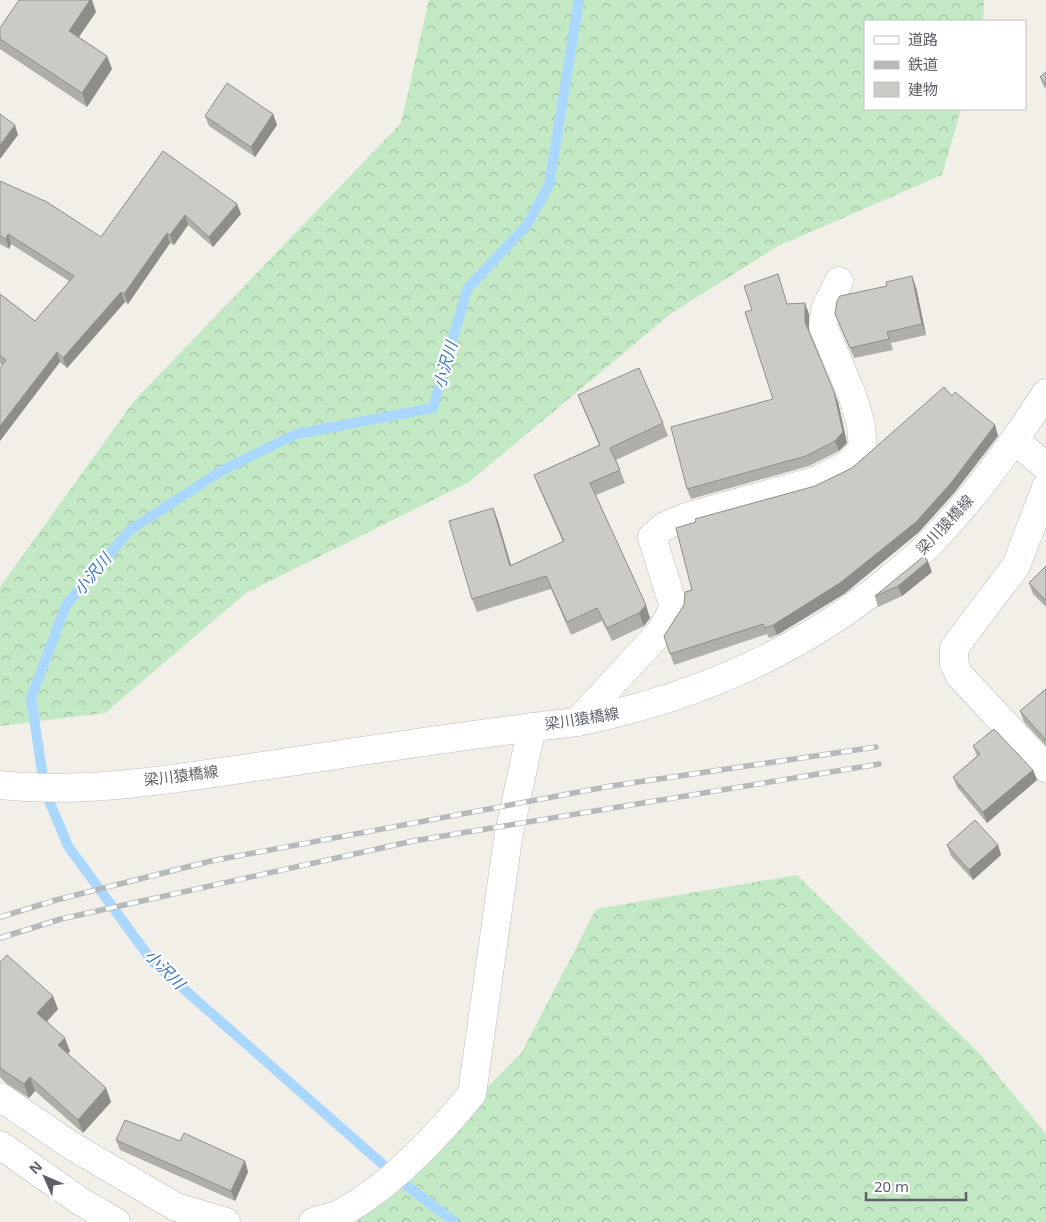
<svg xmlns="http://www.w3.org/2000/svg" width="1046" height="1222" font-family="'Noto Sans','Noto Sans JP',sans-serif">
<defs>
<pattern id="forest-crowns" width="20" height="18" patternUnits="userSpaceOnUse" patternTransform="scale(1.25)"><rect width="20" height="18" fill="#c3e9c4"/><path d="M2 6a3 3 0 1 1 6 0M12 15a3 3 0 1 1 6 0" fill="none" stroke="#a2c0a3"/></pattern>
</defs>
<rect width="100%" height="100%" fill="#f1efe7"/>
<!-- forest -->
<g fill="url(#forest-crowns)">
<polygon points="429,0 984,0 983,21 865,21 865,109 961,109 942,175 778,246 669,315 469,482 246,593 105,713 0,726 0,587 134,401 401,123"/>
<polygon points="797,875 979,1053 1046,1134 1046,1222 356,1222 522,1052 596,909"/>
</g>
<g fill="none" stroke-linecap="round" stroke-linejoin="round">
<!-- stream -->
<polyline stroke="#a9d7ff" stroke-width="10" points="454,1222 405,1184 152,961 68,846 45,791 31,698 66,605 130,530 223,470 296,434 433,408 467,289 527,225 549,185 579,0"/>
<!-- street casing -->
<g stroke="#b9bcc1" stroke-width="29">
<g id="street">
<polyline points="1016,441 1046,467"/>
<polyline points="1046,487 1016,566 954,648 954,664 960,676 1046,768"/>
<polyline points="577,722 661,631 674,608 652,537 663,527 686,517 815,481 849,464 863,448 861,426 853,397 823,326 826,307 839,281"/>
<polyline points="0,1097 72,1146 176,1207 226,1222"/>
<path d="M313 1222C322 1219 331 1217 339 1214 388 1189 438 1135 472 1094L508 838 532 727"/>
</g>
</g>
<!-- secondary casing -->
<g stroke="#babdc3" stroke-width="29">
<g id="secondary">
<path d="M0 785C82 794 167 780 248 768 358 752 467 734 577 722 691 699 797 654 888 580 904 567 922 553 936 537 978 493 1013 444 1046 393"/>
<polyline points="0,1145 80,1201 116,1222"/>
</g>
</g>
<!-- street -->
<use href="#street" stroke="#fff" stroke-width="28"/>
<!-- secondary -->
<use href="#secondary" stroke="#fff" stroke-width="28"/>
<!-- rail casing -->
<g stroke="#b7b8b9" stroke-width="5.5">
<g id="rail">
<polyline points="0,917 56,900 211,861 611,786 876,747"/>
<polyline points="0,938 61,919 413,841 879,764"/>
</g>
</g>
<!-- rail -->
<use href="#rail" stroke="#fff" stroke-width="4" stroke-dasharray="11" stroke-linecap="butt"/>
</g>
<!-- wall -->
<g fill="#afaea9">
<polygon points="96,12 79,37 107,56 112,69 87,107 0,49 0,28"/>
<polygon points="1046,72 1046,89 1044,87 1040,77"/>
<polygon points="273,114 277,125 255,157 209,126 205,116"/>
<polygon points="163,151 237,204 241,214 213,247 188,225 174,245 170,243 128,304 125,302 67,368 60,362 2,365 0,363 0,294 35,321 69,281 11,244 9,249 0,244 0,181 101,237"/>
<polygon points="916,287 926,335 891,343 893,350 854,358 835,314"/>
<polygon points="788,304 809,314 809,331 838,402 847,443 839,451 809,466 691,499 687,489 773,399"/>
<polygon points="578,395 663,423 668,436 616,460 625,483 596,495 650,618 644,626 612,641 602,621 571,635 551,589 477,612 472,599 493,508 498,521 511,565 563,542 539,488 534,475 599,445 583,408"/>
<polygon points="952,396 995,425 998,436 954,493 919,532 844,594 777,635 769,638 767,634 674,665 664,636 684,605 692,590 696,522 815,486 852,468"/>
<polygon points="1046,566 1046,607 1033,594 1029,583"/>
<polygon points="932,572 902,596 878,607 875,596"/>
<polygon points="1046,689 1046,746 1024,722 1020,711"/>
<polygon points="973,746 1033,770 1037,780 987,823 957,787 953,777 977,756"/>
<polygon points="947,845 998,845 1001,855 973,880 951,856"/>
<polygon points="0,962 58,1009 47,1021 70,1051 68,1054 106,1088 111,1102 83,1133 35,1091 29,1098 7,1084 0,1077"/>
<polygon points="116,1140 180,1141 245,1161 248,1172 235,1201 120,1150"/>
</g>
<!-- shaded-wall -->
<g fill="#8f8d89">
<polygon points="90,0 92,0 96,12 74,44 69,31"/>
<polygon points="107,56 112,69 87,107 82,93"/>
<polygon points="273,114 277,125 255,157 251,147"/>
<polygon points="15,125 18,135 0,159 0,145"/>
<polygon points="237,204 241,214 213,247 209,237"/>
<polygon points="185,215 188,225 174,245 170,235"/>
<polygon points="167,233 170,243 128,304 124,294"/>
<polygon points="8,234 11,244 9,249 6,239"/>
<polygon points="912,276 916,287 926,335 922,324"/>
<polygon points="121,292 125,302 67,368 63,358"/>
<polygon points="805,303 809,314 809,332 805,322"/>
<polygon points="57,352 60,362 0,441 0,426"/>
<polygon points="834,392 838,402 847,443 839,451 835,441"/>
<polygon points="995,425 998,436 954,493 919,532 844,594 777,635 773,625"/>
<polygon points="493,508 498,521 515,579 510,566"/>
<polygon points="928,561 932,572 902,596 898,586"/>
<polygon points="646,605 650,618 644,626 639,613"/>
<polygon points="1033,770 1037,780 987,823 983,812"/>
<polygon points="998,845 1001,855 973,880 969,870"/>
<polygon points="53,996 58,1009 42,1027 37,1013"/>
<polygon points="65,1038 70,1051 63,1059 58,1045"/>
<polygon points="30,1077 35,1091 29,1098 24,1084"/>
<polygon points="106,1088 111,1102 83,1133 78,1120"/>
<polygon points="245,1161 248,1172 235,1201 231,1191"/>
</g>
<!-- building -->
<g fill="#cccac4" stroke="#8f8d89">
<polygon points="19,0 90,0 69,31 107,56 82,93 0,39 0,28"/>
<polygon points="1046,72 1046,84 1040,77"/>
<polygon points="227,83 273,114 251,147 205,116"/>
<polygon points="0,114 15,125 0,145"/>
<polygon points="163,151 237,204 209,237 185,215 170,235 167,233 124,294 121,292 63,358 57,352 0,426 0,368 6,360 0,356 0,294 35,321 74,276 8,234 6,239 0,236 0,181 47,202 101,237"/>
<polygon points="778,274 787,304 805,303 805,322 834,392 843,432 835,441 806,456 687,489 671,427 773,399 745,312 752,310 744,286"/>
<polygon points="912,276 922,324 887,332 889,339 850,348 835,314 837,301 840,296 887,286 886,282"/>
<polygon points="639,368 663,423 610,448 620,470 590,483 646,605 639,613 607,628 597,608 567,622 546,576 472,599 449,521 493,508 510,566 564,541 534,475 600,445 578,395"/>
<polygon points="944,387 952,396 955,392 995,425 951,483 916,522 840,583 773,625 765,628 763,624 670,654 664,636 684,605 685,592 692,590 676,528 696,522 695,519 815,486 852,468"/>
<polygon points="924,556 928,561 898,586 875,596"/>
<polygon points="1046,566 1046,601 1029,583"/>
<polygon points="1046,689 1046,740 1020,711"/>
<polygon points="994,729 1033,770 983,812 953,777 980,754 973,746"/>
<polygon points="975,820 998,845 969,870 947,845"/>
<polygon points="7,955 53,996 37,1013 65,1038 58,1045 106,1088 78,1120 30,1077 24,1084 0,1068 0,962"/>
<polygon points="125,1120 180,1141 184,1133 245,1161 231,1191 116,1140"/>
</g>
<g text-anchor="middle" stroke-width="4.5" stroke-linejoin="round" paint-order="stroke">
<!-- street labels -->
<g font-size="15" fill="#5e6268" stroke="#fff">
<text transform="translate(945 525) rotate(-47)" y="5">梁川猿橋線</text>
<text transform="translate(582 719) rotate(-9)" y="5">梁川猿橋線</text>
<text transform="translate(181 776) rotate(-7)" y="5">梁川猿橋線</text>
</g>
<!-- water labels -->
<g font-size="16" font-style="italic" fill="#3f76b8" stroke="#fff">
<text transform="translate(445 365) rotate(-74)" y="6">小沢川</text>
<text transform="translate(92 574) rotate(-50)" y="6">小沢川</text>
<text transform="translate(165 969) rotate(45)" y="6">小沢川</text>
</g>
</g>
<!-- legend -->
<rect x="864" y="20" width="162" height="90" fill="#ffffff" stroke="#bfc0c3"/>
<rect x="874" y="36" width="25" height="8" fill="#ffffff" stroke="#bfc0c3"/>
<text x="908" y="45" font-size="15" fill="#5e6268">道路</text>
<rect x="874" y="61" width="25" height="8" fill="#b7b8b9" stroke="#bfc0c3"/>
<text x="908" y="70" font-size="15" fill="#5e6268">鉄道</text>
<rect x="874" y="82" width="25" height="15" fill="#cccac4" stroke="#bfc0c3"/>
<text x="908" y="95" font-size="15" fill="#5e6268">建物</text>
<!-- north arrow -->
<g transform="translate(45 1177) rotate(315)" stroke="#ffffff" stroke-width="4" paint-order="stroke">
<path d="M0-4L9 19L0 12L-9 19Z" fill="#5e6268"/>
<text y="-8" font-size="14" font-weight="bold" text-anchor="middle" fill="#5e6268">N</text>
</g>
<!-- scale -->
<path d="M866 1192v8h100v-8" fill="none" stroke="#5e6268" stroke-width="2.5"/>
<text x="874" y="1192" font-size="15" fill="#5e6268" stroke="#ffffff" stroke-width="4" paint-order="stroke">20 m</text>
</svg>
